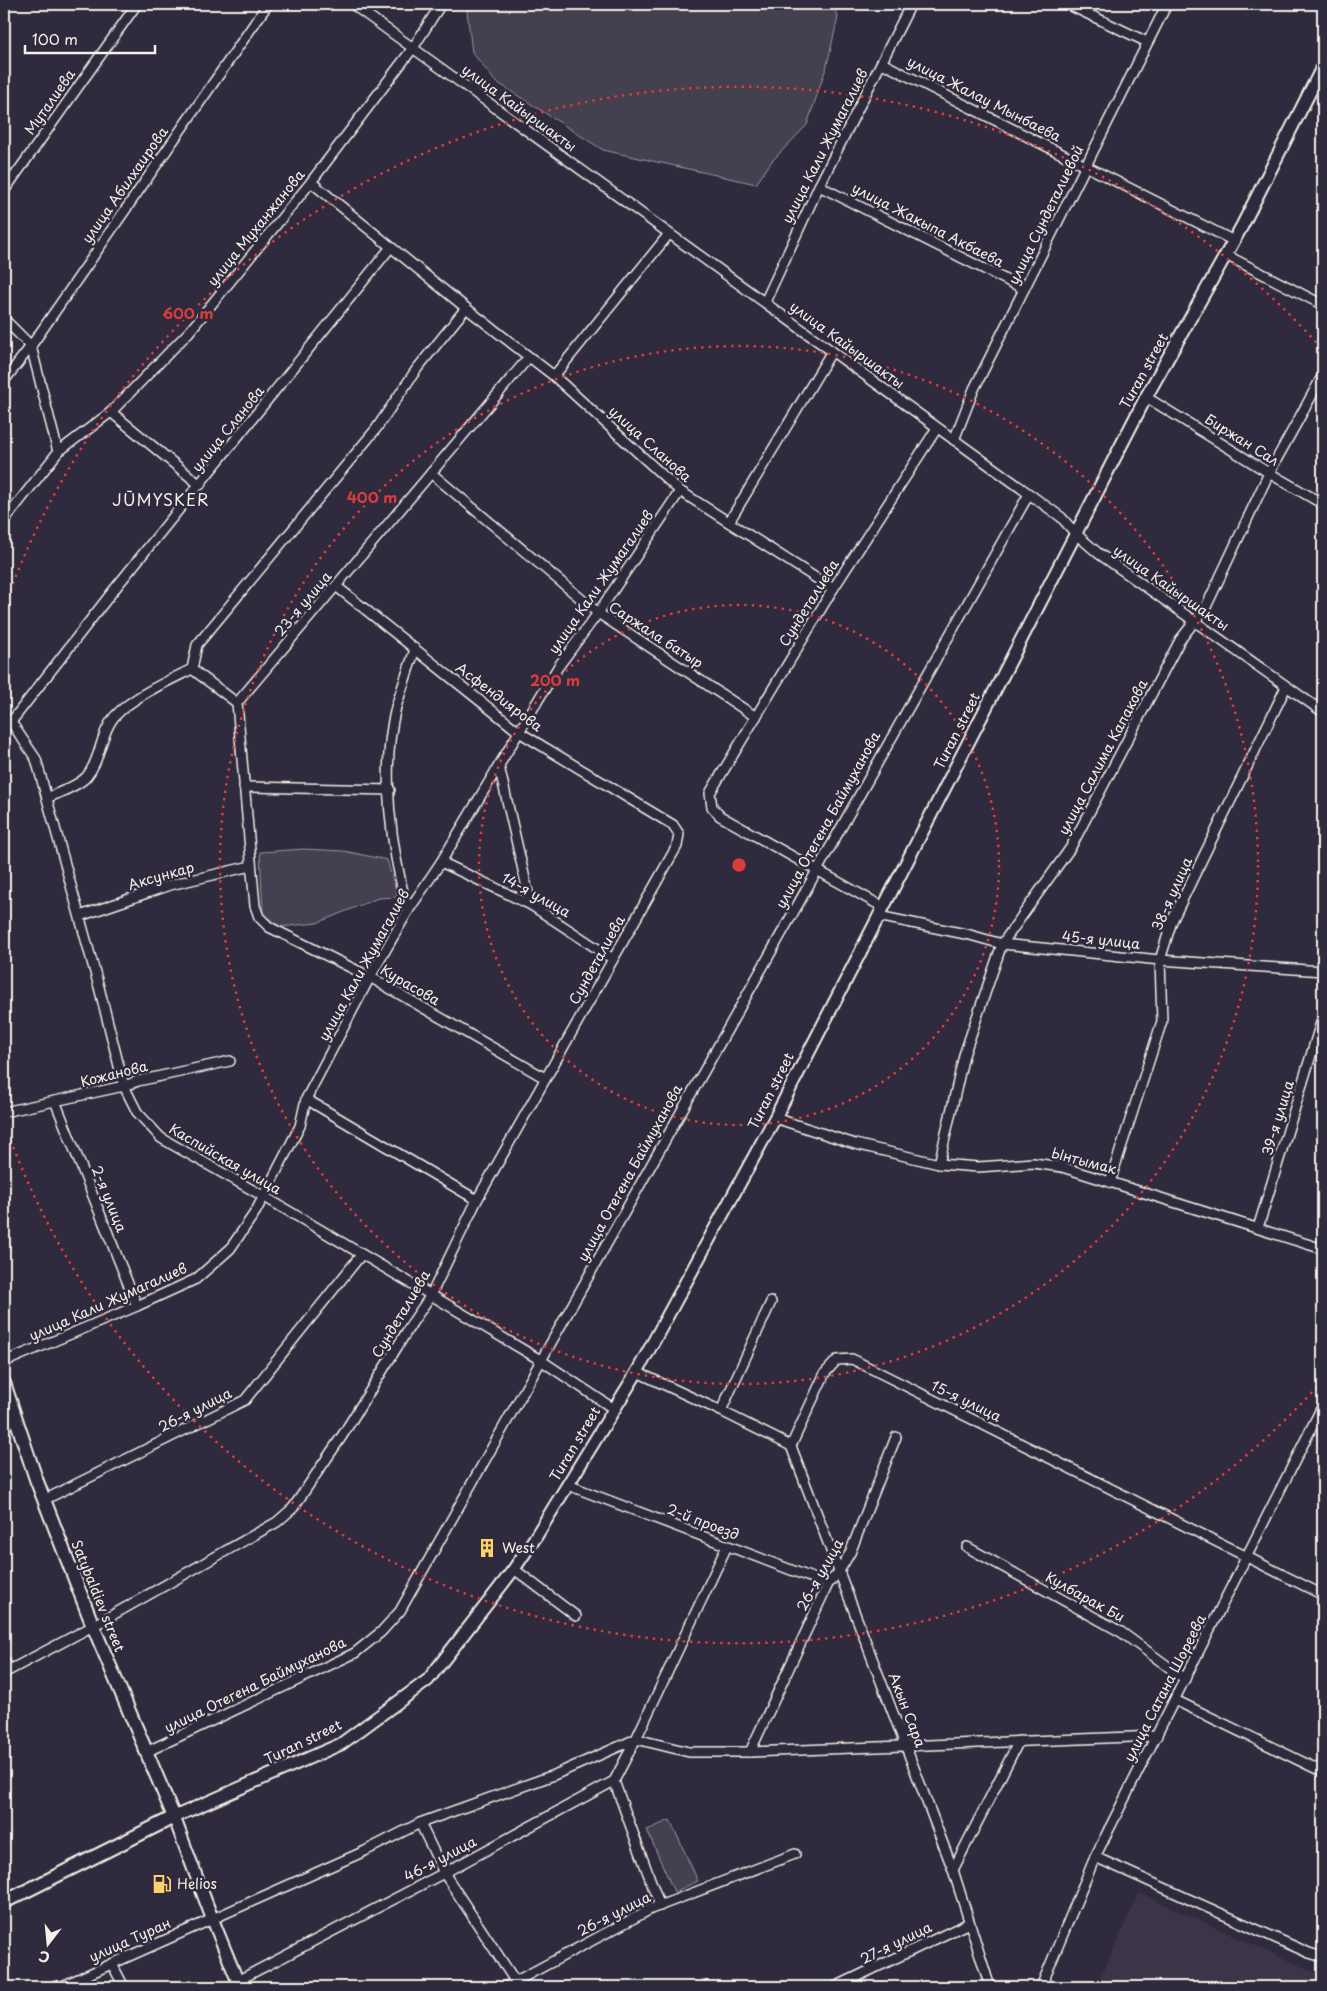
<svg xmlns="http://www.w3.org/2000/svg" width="1327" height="1991" font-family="'Playpen Sans',sans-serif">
<rect width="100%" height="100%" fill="#2f2a3d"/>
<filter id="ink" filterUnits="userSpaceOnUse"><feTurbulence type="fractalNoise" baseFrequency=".02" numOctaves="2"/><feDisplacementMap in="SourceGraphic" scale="10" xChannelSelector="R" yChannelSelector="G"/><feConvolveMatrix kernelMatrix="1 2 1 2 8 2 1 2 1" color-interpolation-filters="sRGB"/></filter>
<g filter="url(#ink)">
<!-- built -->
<polygon fill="#3b3647" points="1139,1893 1323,1976 1323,1987 1096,1987"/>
<!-- green -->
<g fill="#454050" stroke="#9c989c">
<polygon points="469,4 832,4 838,17 827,65 807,125 772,161 756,184 603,150 495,81 472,52 467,11"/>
<polygon points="304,849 344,851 387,860 398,897 378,898 317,923 280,927 263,914 260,852"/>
<polygon points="670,1820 698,1881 674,1892 647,1830"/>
</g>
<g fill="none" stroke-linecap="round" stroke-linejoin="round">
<!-- street casing -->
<g stroke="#f4f1e8" stroke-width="12">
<g id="street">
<polyline points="352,4 1061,517 1076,534 1098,553 1323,712"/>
<polyline points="1067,4 1147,42"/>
<polyline points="882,63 1234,241"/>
<polyline points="311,182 466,308 554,376 680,491 833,589"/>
<polyline points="819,186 1024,289"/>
<polyline points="4,191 137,4"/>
<polyline points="1226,255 1323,305"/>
<polyline points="765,302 819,186 911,4"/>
<polyline points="4,319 31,346 58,452"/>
<polyline points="529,357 237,703 255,906 259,917 269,927 370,977 545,1078"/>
<polyline points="554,376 669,234"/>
<polyline points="4,381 31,346 268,4"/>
<polyline points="1146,397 1269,473 1323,504"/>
<polyline points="111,412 200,485"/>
<polyline points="954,440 974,389 1167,4"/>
<polyline points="431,473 598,613 756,717"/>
<polyline points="4,521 58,452 111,412 189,332 311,182 413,48 441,4"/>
<polyline points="729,522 832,351"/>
<polyline points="192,669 197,645 376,429 416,370 466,308"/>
<polyline points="4,718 11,722 36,759 99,987 124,1086 137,1112 161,1138 263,1196 431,1295 542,1361 614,1409"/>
<polyline points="11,722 113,591 391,247"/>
<polyline points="499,766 531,905"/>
<polyline points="244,787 390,790"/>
<path d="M47 798C58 793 80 785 87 776 101 759 100 734 114 717 132 697 168 681 192 669L237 703"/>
<polyline points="441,862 531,905 613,959"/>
<polyline points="883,907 720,816 712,807 710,793 833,589 937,428"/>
<path d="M408 911C391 849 380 771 396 707 402 688 409 668 415 649"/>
<polyline points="80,916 170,885 251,866"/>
<polyline points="878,916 970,935 1002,944 1160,960 1323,971"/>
<polyline points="306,1099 477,1200"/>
<polyline points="55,1101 137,1306"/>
<polyline points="4,1112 124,1086 138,1081 230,1061"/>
<polyline points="775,1118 855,1144 939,1164 978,1167 1033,1163 1062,1167 1323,1249"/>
<polyline points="939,1164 964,1055 1002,944 1071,847 1180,640 1206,607 1269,473 1323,375"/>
<polyline points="1110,1182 1162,1021 1160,960 1172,921 1286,687"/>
<polyline points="1258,1228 1323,1016"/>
<polyline points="4,1362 137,1306 196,1279 230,1249 256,1211 300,1126 306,1099 370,977 408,911 441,862 558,667 598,613 680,491"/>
<polyline points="637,1372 721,1411 791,1446 825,1373 837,1360 852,1359 1323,1595"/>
<polyline points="721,1411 771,1302"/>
<polyline points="791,1446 953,1870 990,1987"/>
<polyline points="568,1485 828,1584"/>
<polyline points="44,1500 245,1400 361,1255"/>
<polyline points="967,1547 1121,1632 1185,1679"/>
<polyline points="514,1569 576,1616"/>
<polyline points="4,1659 9,1670"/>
<polyline points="4,1673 93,1626 277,1522 293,1508 342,1436 412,1323 431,1295 477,1200 677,846 679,834 673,825 519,732 336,586"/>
<polyline points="1175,1700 1323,1772"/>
<polyline points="636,1739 689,1752 750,1752 1157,1736"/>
<path d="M146 1752 355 1653 381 1632 400 1611C611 1239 818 866 1029 494"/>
<polyline points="750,1752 828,1584 838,1573 850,1553 896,1437"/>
<polyline points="614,1781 660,1906"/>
<polyline points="420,1823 444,1873 519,1987"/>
<polyline points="1095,1857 1309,1953 1323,1957"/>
<polyline points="953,1870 1019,1741"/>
<polyline points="112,1964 124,1987"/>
<polyline points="237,1981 444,1873 614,1781 636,1739 727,1546"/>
<polyline points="60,1987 365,1851 420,1823 554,1775 636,1739"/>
<polyline points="505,1987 651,1909 795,1854"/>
<polyline points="835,1987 969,1923"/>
<polyline points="1041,1987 1095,1857 1323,1405"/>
</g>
</g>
<!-- secondary casing -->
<g stroke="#f4f1e8" stroke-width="15">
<polyline id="secondary" points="240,1987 212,1918 174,1817 341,1744 428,1680 514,1569 535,1538 637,1372 775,1118 1146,397 1242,226 1323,66"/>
</g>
<!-- primary casing -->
<g stroke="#f4f1e8" stroke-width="16">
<polyline id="primary" points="4,1383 36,1479 93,1626 174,1817 4,1902"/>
</g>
<!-- street -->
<use href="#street" stroke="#2f2a3d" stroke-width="9"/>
<!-- secondary -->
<use href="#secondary" stroke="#2f2a3d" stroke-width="11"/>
<!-- primary -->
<use href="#primary" stroke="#2f2a3d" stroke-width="12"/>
</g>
</g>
<!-- distance rings -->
<g fill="none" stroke="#d93c3b" stroke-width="2.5" stroke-dasharray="2.5 5">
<circle cx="739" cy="865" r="260"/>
<circle cx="739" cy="865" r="519"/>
<path d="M1322 1381A779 779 0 0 1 5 1125M5 605A779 779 0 0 1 1322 349"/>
</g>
<!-- icons -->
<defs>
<g id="building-bare" transform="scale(1.5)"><path d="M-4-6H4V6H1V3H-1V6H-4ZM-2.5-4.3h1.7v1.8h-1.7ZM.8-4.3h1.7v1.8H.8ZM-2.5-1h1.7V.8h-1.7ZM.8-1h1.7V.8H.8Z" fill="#ffd166" stroke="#2f2a3d" stroke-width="2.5" paint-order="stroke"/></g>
<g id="fuel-bare" transform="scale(1.5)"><path d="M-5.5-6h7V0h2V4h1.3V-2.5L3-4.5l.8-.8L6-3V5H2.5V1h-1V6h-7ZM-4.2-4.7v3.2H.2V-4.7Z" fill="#ffd166" stroke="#2f2a3d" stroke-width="2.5" paint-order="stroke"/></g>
</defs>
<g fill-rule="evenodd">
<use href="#building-bare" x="487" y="1548"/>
<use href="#fuel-bare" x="162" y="1884"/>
</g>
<g text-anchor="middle" stroke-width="5" stroke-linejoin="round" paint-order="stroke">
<!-- street labels -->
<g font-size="14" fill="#f4f1e8" stroke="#2f2a3d">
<text transform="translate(984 99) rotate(27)" y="5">улица Жалау Мынбаева</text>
<text transform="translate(50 102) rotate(-55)" y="5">Муталиева</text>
<text transform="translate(519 108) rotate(36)" y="5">улица Кайыршакты</text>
<text transform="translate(825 146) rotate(-63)" y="5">улица Кали Жумагалиев</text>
<text transform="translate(125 185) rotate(-55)" y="5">улица Абилхаирова</text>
<text transform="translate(1046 215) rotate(-64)" y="5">улица Сундеталиевой</text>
<text transform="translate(928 225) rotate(27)" y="5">улица Жакыпа Акбаева</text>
<text transform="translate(256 228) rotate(-51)" y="5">улица Муханжанова</text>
<text transform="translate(847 345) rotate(36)" y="5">улица Кайыршакты</text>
<text transform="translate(1144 371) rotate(-61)" y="5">Turan street</text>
<text transform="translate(228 429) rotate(-51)" y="5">улица Сланова</text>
<text transform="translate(1242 440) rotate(32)" y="5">Биржан Сал</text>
<text transform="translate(650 444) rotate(42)" y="5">улица Сланова</text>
<text transform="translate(601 582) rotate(-55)" y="5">улица Кали Жумагалиев</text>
<text transform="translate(1171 588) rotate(35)" y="5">улица Кайыршакты</text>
<text transform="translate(809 603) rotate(-58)" y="5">Сундеталиева</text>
<text transform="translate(303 604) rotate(-50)" y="5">23-я улица</text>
<text transform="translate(656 635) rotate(33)" y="5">Саржала батыр</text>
<text transform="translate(499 697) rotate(37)" y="5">Асфендиярова</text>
<text transform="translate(957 731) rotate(-63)" y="5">Turan street</text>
<text transform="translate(1103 757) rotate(-62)" y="5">улица Салима Капакова</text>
<text transform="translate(828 820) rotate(-61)" y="5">улица Отегена Баймуханова</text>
<text transform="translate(161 876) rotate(-16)" y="5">Аксункар</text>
<text transform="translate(1172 894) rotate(-66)" y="5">38-я улица</text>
<text transform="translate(536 895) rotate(29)" y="5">14-я улица</text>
<text transform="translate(1101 940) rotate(6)" y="5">45-я улица</text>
<text transform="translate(597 960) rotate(-61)" y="5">Сундеталиева</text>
<text transform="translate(364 965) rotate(-61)" y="5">улица Кали Жумагалиев</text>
<text transform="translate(410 985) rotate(30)" y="5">Курасова</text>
<text transform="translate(114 1074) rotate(-14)" y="5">Кожанова</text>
<text transform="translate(771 1091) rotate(-63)" y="5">Turan street</text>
<text transform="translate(1278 1118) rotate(-73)" y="5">39-я улица</text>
<text transform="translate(225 1159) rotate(30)" y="5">Каспийская улица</text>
<text transform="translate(1084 1161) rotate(15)" y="5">Ынтымак</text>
<text transform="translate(630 1173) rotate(-61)" y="5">улица Отегена Баймуханова</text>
<text transform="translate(109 1199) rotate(68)" y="5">2-я улица</text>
<text transform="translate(108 1302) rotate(-24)" y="5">улица Кали Жумагалиев</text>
<text transform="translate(401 1314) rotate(-59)" y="5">Сундеталиева</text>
<text transform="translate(966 1401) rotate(26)" y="5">15-я улица</text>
<text transform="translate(195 1410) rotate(-27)" y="5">26-я улица</text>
<text transform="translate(575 1444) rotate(-59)" y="5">Turan street</text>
<text transform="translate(703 1522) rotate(21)" y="5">2-й проезд</text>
<text transform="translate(820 1575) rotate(-61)" y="5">26-я улица</text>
<text transform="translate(98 1596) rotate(68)" y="5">Satybaldiev street</text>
<text transform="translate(1085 1597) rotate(29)" y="5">Кулбарак Би</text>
<text transform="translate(255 1685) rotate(-26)" y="5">улица Отегена Баймуханова</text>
<text transform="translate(1165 1688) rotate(-63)" y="5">улица Сатана Шореева</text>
<text transform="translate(907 1710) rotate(69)" y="5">Акын Сара</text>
<text transform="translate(303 1742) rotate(-26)" y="5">Turan street</text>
<text transform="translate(440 1859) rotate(-28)" y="5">46-я улица</text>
<text transform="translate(614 1914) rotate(-27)" y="5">26-я улица</text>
<text transform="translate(130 1940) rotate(-24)" y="5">улица Туран</text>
<text transform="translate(896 1943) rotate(-26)" y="5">27-я улица</text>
</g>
<!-- poi labels -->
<g font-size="14" fill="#f4f1e8" stroke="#2f2a3d" text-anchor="start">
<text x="502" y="1553">West</text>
<text x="177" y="1889">Helios</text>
</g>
<!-- quarter labels -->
<g font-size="16" letter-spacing="1" fill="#f4f1e8" stroke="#2f2a3d">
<text x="161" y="506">JŪMYSKER</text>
</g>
</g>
<circle cx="739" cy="865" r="8" fill="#d93c3b" stroke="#2f2a3d" stroke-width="2.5"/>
<g font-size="15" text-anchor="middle" font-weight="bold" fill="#d93c3b" stroke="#2f2a3d" stroke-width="5" stroke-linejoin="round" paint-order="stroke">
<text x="188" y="319">600 m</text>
<text x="372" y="503">400 m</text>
<text x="555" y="686">200 m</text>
</g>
<!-- margin -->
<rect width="1327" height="1991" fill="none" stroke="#2f2a3d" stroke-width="20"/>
<rect x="10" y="10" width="1307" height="1971" fill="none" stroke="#f4f1e8" stroke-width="2" filter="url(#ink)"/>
<!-- north arrow -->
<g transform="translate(48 1944) rotate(196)" stroke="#2f2a3d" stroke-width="4" paint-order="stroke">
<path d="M0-4L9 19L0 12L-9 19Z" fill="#f4f1e8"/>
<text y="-8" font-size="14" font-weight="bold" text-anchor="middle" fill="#f4f1e8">С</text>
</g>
<!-- scale -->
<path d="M25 45v8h130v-8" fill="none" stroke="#f4f1e8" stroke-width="2.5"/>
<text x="32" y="45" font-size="15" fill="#f4f1e8" stroke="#2f2a3d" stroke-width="4" paint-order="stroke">100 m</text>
</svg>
